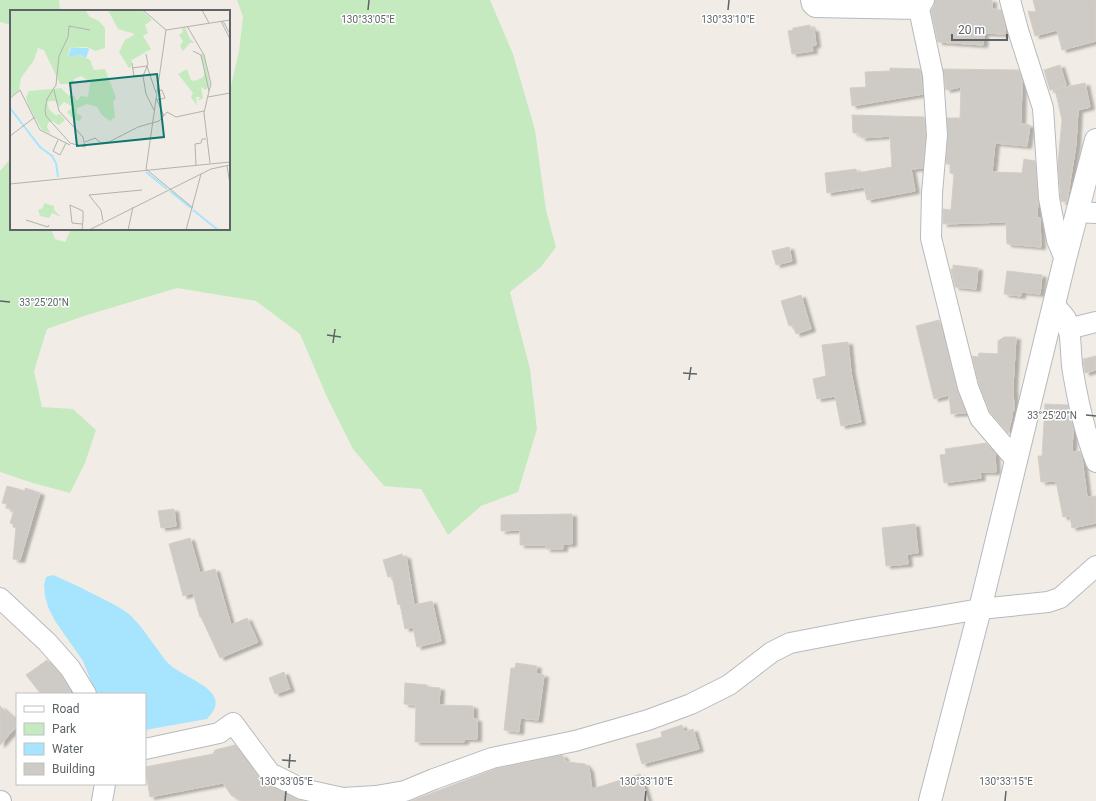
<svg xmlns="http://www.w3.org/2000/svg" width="1096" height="801" font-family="Roboto,sans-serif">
<defs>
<filter id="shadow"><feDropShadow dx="4.5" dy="2.5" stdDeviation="1" flood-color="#0004"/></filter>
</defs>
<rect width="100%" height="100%" fill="#f1ede6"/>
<!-- green -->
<g fill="#c6eac0">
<polygon points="0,0 59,0 60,8 57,11 11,11 11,25 0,22"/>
<polygon points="237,0 490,0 513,54 535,130 546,210 556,247 541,267 510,292 530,369 537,429 518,492 481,506 448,535 421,489 384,486 353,449 327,397 300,334 256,301 177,288 84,316 47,329 34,371 42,407 73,409 96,430 85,463 70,493 33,483 0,472 0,171 11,158 11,229 51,229 55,239 65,242 71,229 229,229 229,94 239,51 243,17"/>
</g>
<!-- water -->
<path fill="#a7e5ff" d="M53 575C70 582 86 590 103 599 112 603 121 608 129 614 140 624 149 638 158 650 161 654 164 659 167 662 182 679 237 690 207 719L145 730V694H96L83 661 55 621 48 607 45 596 44 585 46 577Z"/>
<!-- building -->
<g fill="#cecac5" stroke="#d6cec3" filter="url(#shadow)">
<polygon points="935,0 992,0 992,9 1001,10 1005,28 1005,34 984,33 983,45 938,42 931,11 934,6"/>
<polygon points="1033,0 1096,0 1096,41 1062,50 1057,30 1035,36 1028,11 1036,12"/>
<polygon points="810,25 810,29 814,29 816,45 812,46 813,51 792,54 788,31 793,30 793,28"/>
<polygon points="1060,65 1066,85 1056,89 1085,83 1090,107 1078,110 1076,144 1067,202 1061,201 1058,163 1062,120 1055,89 1050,90 1044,70"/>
<polygon points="890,68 920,69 923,94 852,106 850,88 866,87 865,72 890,71"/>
<polygon points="943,69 1019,70 1022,81 1021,124 1030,125 1027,146 995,143 992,172 1022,173 1024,159 1035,161 1038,199 1037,218 1040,218 1041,247 1007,244 1006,222 943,224 943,209 951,210 954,174 950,173 950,164 946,164 948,136 947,118 960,118 961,87 946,90"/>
<polygon points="852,115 924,117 925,135 923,168 911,169 915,191 867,200 864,187 827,193 825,173 856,169 857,173 892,167 890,136 861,138 861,135 858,135 858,133 853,133"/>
<polygon points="789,247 792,261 776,265 772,251"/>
<polygon points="953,265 978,268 976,289 955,287 951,269 953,269"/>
<polygon points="1007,271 1042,275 1040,294 1021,292 1021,296 1004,294"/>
<polygon points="801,295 811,329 796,334 793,325 789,326 781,301"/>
<polygon points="939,320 957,390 966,413 951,414 949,395 934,399 916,326"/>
<polygon points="1004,337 1016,337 1013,386 1014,411 1012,411 1012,417 1008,433 990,412 979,384 972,356 978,357 979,353 998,354 998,341"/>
<polygon points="848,342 851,372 861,422 841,426 835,396 817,399 813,379 826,376 822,345"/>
<polygon points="1096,356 1096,370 1085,373 1083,359"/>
<polygon points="1045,404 1068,405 1073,429 1072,452 1080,451 1082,458 1087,497 1096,496 1096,523 1072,528 1070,516 1063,517 1056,481 1041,482 1038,456 1042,456"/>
<polygon points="986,443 995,454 996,472 980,472 981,478 944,483 940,455 946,454 945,449"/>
<polygon points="7,486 25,491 25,488 40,493 20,560 13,559 16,528 13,527 13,524 10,523 14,510 6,508 7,504 2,503"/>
<polygon points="174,509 176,526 161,528 158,511"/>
<polygon points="572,514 572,544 563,544 563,549 546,549 546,545 520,545 520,530 501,531 501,515"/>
<polygon points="915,524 918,553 907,554 908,564 886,566 882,528"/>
<polygon points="190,538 200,573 215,569 231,625 247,618 258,642 220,658 201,617 200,617 193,593 183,596 169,544"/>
<polygon points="402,554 403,557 406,556 414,605 432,601 441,641 417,647 413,627 405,629 400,604 398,605 392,576 388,577 383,560"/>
<polygon points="47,660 61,675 69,689 71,694 41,694 26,675"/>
<polygon points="516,663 537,666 536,674 544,675 538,720 520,718 519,732 504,730 511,668 515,668"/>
<polygon points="284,672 290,689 275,694 269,678"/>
<polygon points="405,683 427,685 427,687 440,688 439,705 473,706 473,719 477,719 477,739 464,739 464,742 415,742 416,705 404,704"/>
<polygon points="0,706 17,722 17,726 0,745"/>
<polygon points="682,725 684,732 693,729 699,749 642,764 636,744 662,737 661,732"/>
<polygon points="235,745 261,780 265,783 297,799 303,801 241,801 231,795 223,783 150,797 145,767 213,754 215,750"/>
<polygon points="562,755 567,762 585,764 589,769 592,789 640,774 648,801 411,801 495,769"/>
</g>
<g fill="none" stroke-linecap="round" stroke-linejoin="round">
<!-- minor casing -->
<g stroke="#b6babd" stroke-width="22">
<g id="minor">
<polyline points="811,0 812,4 815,7 919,9"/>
<polyline points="924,0 919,9 933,75 937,135 932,193 931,238 968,387 980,418 1016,460"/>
<polyline points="1010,0 1018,30 1043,108 1049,198 1057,240 1065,259"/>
<polyline points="1077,212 1096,213"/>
<path d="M1054 305C1058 309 1063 314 1066 319 1072 331 1070 358 1073 372 1078 402 1085 433 1096 462"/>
<polyline points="1068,329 1096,322"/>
<polyline points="0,598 47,642 70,668 86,694"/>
<polyline points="145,749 219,733 233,723 270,773 302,789 343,798 376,796 405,791 434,779 492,758 575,741 648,720 691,704 729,685 772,652 790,643 858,630 980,609 1048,602 1060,598 1096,566"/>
<polyline points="0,801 1,801"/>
<polyline points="102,801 105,784"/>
</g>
</g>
<!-- tertiary casing -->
<g stroke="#b6babd" stroke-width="24">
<polyline id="tertiary" points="930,801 980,609 1065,259 1096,140"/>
</g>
<!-- minor -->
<use href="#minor" stroke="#fff" stroke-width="20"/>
<!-- tertiary -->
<use href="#tertiary" stroke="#fff" stroke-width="22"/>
</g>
<!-- ticks -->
<path fill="none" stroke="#5d6367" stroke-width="1.5" d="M368 10 369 0M728 10 729 0M0 301 10 302M327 335 341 337M333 343 335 329M683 373 697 374M689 380 691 367M1086 415 1096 416M282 760 296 761M289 768 290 754M285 801 286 791M645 801 646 791M1005 801 1006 791"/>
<!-- overview -->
<g transform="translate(10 10)">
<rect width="220" height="220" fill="#f1ede6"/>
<path d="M0 0H75L80 7 89 11 95 18V38L85 41 77 37 60 38 58 46 69 45 80 50 84 60 95 59 106 88 103 92 105 107 100 111 92 105 87 97 77 94 67 98V104L72 106 70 111 64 110 57 102 63 97 54 92 49 97 45 91H40L37 92 39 99 45 105 50 104 55 110 49 115 42 111 38 113 37 117 41 124 32 120 18 95 16 87 19 81 51 78 58 85 64 86 67 91 71 86 78 87 80 72 71 66 64 69V74H50L34 40 28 38 24 50 11 68 9 80 0 87ZM132 0 142 10 135 15 138 23 133 26 141 39 122 50 121 57 119 58 109 42 115 30 125 24 108 19 98 0ZM175 17 180 29 185 33H180L173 41 170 36 173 31 169 25 173 22 172 18ZM190 44H194L200 75 196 80 191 77 193 88 188 91 190 87H186L187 96 181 87 183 83 168 64 177 59 181 70 185 71 193 67 195 62ZM34 193 44 196V200L51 207 42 203 39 208 30 206 28 200 33 198Z" fill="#c6eac0"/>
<path d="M61 38H78L79 40 76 48 70 45 58 47Z" fill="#a7e5ff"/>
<path fill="none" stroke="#a7e5ff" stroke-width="2" d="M0 98 30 137 42 146 46 153 48 167M136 162 157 179M160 181 181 198M183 200 208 220"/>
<path fill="none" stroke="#b2b2af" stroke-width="1" d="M133 0 156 20 136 159 183 198M192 0 199 13M211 11 220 29M213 11 220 24M177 16 194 45 201 74 199 81M156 20 220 10M183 41 191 45 199 81 194 103 200 153M136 44 138 54 133 66 136 84 144 100M122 53 124 66H133M122 58 137 56 146 83M44 80 49 101 73 127 75 137 60 133 36 106 35 100 37 89 46 75 49 46 58 27 59 16 80 20M147 81 152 80 155 88 147 90M198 87 220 83M0 88 10 80 30 120 60 135M146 88 154 106M0 126 25 107M48 130 43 141 50 145 56 133M75 132 85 128 91 133 99 132 128 117 149 111 157 102 166 107 194 101M186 155 185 134 191 133 192 129H196M217 156 220 174M0 174 220 152M16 210 38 217 39 215M93 211 91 200 79 185 132 180M72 220 73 209V201L60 195 62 213 72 214M79 220 201 159 220 155M118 220 123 197M176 220 191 164"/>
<path fill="#0f766e" fill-opacity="0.15" stroke="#0f766e" stroke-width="2" d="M147 64 154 127 67 136 60 73Z"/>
<rect width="220" height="220" fill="none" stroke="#5d6367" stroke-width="2"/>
</g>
<g font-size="10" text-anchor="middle" fill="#5d6367" stroke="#fff" stroke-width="3" stroke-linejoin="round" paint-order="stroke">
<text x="368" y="23">130°33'05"E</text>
<text x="728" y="23">130°33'10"E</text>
<text x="44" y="306">33°25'20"N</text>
<text x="1052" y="419">33°25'20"N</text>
<text x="286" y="785">130°33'05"E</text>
<text x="646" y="785">130°33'10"E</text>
<text x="1006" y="785">130°33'15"E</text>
</g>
<!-- legend -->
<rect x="16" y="693" width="130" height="92" fill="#ffffff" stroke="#bec1c2"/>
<rect x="24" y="706" width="20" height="6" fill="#ffffff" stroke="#bec1c2"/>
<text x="52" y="713" font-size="12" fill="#5d6367">Road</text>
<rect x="24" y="723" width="20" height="12" fill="#c6eac0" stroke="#bec1c2"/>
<text x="52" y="733" font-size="12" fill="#5d6367">Park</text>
<rect x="24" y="743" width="20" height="12" fill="#a7e5ff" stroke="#bec1c2"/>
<text x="52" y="753" font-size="12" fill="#5d6367">Water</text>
<rect x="24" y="763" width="20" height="12" fill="#cecac5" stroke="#bec1c2"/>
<text x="52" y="773" font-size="12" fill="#5d6367">Building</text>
<!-- scale -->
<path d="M952 34v6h55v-6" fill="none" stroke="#5d6367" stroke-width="2"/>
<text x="958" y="34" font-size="12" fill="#5d6367" stroke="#ffffff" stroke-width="3" paint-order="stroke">20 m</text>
</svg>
